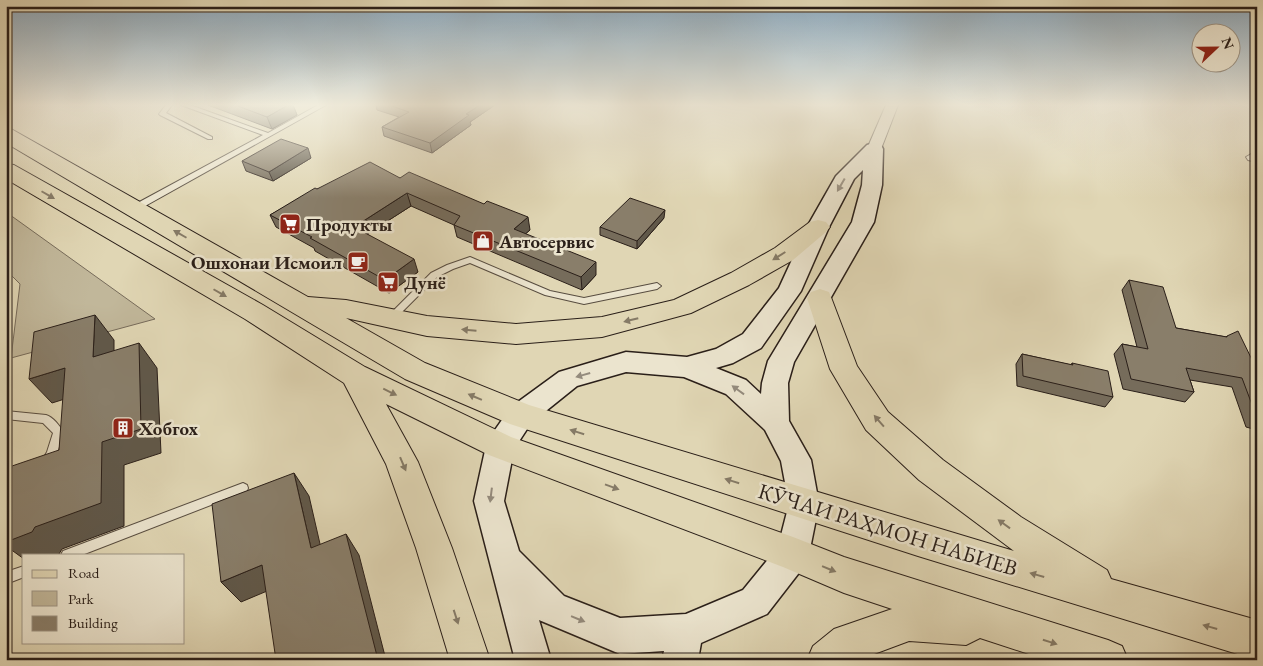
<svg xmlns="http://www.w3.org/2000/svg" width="1263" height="666" font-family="'EB Garamond',serif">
<rect width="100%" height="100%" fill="#e0d6b4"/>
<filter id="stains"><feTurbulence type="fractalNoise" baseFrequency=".004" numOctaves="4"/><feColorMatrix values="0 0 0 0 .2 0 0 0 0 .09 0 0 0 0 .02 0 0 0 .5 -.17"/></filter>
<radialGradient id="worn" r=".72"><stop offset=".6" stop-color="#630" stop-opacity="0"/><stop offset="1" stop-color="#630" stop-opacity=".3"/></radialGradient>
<!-- green -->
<polygon fill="#c1b79a" stroke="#766b5a" points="6,212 155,319 11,358 20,284 6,270"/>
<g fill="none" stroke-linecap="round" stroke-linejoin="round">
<!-- lane casing -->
<g stroke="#584d40" stroke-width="2">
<g id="lane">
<polygon points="166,105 172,105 166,113 212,137 212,139 208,139 160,115 159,114"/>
<polygon points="181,105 190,105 268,133 318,105 326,105 138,210 132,210 132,206 263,135"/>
<polygon points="470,257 550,291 584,298 657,283 661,286 657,289 584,304 545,295 470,263 453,269 437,277 395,319 389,319 388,317 389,315 431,273 447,265"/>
<path d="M6 411 46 415C53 417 60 426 63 432 60 442 56 469 42 465L41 462 47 452 53 433 43 423 6 419Z"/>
<polygon points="243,483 247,485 248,488 247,491 82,555 61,555 63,551"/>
<polygon points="24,566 24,577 6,584 6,572"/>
</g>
</g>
<!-- street casing -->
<g stroke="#584d40" stroke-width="2">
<g id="street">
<polygon points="886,105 898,105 881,149 874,153 869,152 867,149"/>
<polygon points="1253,153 1257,154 1257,162 1248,160 1246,157"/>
</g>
</g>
<!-- secondary casing -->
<g stroke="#2a1f19" stroke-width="3">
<path id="secondary" d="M874 143 881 145 883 149 882 185 874 222 794 362 788 383 789 421 811 460 819 504 809 554 805 565 767 614 701 643 698 660H662L664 651 620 654 539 620 551 660H515L474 501 486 446 490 437 511 407 559 372 626 352 687 357 716 349 743 334 779 288 807 227 836 176 867 145ZM863 170 862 185 852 222 768 361 762 383 761 394 746 380 716 368 733 363 761 348 801 291 829 227 854 179ZM626 372 684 377 726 394 765 430 781 461 789 504 778 547 743 590 686 614 620 618 564 596 519 551 504 501 514 449 531 423 577 386Z"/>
</g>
<!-- primary casing -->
<g stroke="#2a1f19" stroke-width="2">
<g id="primary">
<polygon points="6,128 13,130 308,297 346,300 427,316 516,324 602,317 674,300 731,273 775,248 810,222 818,220 826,222 830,227 826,232 793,260 749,285 691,313 602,337 516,344 427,336 346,318 425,363 529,405 1014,551 919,480 866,430 830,369 807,298 811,292 820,289 829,292 857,366 888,412 943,460 1021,517 1107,570 1111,579 1257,620 1257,660 918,556 510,424 405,379 6,143"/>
<polygon points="6,164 14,165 263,305 365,367 511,437 793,537 844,557 1108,640 1122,646 1128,660 1047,660 980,638 966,645 909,641 858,660 807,660 813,646 834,629 892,609 844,593 783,567 489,455 386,404 418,462 452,548 490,660 450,660 416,548 386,464 344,383 245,319 6,179"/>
</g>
</g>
<!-- lane -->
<use href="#lane" fill="#ebe4ce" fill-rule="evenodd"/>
<!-- street -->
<use href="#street" fill="#ebe4ce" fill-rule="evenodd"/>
<!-- secondary -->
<use href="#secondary" fill="#ebe4ce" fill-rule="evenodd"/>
<!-- primary -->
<use href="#primary" fill="#e0d6b4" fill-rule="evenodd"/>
</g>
<!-- wall -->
<g fill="#766c5b" stroke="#2a1f19">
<polygon points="208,105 293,105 297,115 272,129"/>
<polygon points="376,105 495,105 470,122 471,125 432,153 384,136 382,127 399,117 377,110"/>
<polygon points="311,158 273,181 246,171 242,161"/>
<polygon points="400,178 530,230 525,234 596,275 582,290 457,237 454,225 411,206 367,234 418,272 389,293 315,251 314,248 276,227 270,215 317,189"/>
<polygon points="664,218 637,249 600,235 600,227"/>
<polygon points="1129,280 1176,328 1226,337 1227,336 1257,370 1257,430 1246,427 1232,387 1190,380 1194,392 1185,402 1123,389 1114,354 1122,344 1137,347 1122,290"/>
<polygon points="1022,354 1071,365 1072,363 1113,397 1105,407 1017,386 1016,364"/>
</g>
<!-- shaded-wall -->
<g fill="#60584a" stroke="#2a1f19">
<polygon points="288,105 293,105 297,115 272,129 267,117"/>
<polygon points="480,105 495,105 470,122 471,125 432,153 430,143 466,114"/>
<polygon points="308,148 311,158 273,181 269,172"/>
<polygon points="407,193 411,206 358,240 354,227"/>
<polygon points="665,210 664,218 637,249 637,241"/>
<polygon points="528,217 530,230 516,242 514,229"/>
<polygon points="414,259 418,272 389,293 385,280"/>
<polygon points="596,262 596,275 582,290 581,277"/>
<polygon points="95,315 114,340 114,381 93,357"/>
<polygon points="139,343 157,368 161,453 124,465 124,526 62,549 59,554 58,555 24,555 24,559 6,546 6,542 35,527 102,442"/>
<polygon points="65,368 87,392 52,403 29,379"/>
<polygon points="294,473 309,496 326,570 311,548"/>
<polygon points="346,534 359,555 386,660 370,660"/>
<polygon points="262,565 279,586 241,602 221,582"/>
</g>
<!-- building -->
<g fill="#897e6a" stroke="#2a1f19">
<polygon points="235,105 288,105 267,117"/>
<polygon points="389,105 480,105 466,114 469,115 430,143 382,127 409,112"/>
<polygon points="281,139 308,148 269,172 242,161"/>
<polygon points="370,162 400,178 409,172 484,204 487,201 528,217 514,229 596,262 581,277 454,225 460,216 407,193 354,227 414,259 385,280 310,238 312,237 270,215 315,188 317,189"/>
<polygon points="630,198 665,210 637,241 600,227"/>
<polygon points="1129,280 1163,287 1176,328 1227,337 1227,336 1238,331 1257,370 1257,418 1242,378 1186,368 1194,392 1131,379 1122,344 1148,349"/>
<polygon points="95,315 93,357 139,343 141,429 102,442 101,503 35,527 32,532 6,542 6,508 12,466 59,450 65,368 29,379 34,332"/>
<polygon points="1022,354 1073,365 1072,363 1108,371 1113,397 1023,376"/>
<polygon points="294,473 311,548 346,534 377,656 370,660 276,660 262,565 221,582 212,504"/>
</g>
<!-- one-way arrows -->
<defs><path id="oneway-solid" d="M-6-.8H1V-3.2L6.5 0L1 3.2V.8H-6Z" transform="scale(1.25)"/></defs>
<g fill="#948b7d">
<use href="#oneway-solid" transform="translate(841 185) rotate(120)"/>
<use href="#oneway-solid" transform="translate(583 375) rotate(164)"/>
<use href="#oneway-solid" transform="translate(738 390) rotate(-144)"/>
<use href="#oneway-solid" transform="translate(491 495) rotate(97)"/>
<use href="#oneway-solid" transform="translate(578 619) rotate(22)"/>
</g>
<g fill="#857a66">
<use href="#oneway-solid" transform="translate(48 195) rotate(30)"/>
<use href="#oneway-solid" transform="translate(180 234) rotate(-150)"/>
<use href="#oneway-solid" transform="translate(779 256) rotate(148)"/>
<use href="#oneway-solid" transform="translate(220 293) rotate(30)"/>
<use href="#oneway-solid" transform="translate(631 320) rotate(166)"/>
<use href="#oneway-solid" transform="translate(469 330) rotate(-175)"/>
<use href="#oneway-solid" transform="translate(390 392) rotate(26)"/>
<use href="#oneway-solid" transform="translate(475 397) rotate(-157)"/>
<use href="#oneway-solid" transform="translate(879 421) rotate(-131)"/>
<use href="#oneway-solid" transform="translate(577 432) rotate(-163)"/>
<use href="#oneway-solid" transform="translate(403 464) rotate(67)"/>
<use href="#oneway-solid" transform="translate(732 481) rotate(-163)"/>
<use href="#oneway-solid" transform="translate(612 487) rotate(20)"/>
<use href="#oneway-solid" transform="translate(1004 524) rotate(-144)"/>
<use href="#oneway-solid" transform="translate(829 569) rotate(22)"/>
<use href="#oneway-solid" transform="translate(1037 575) rotate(-164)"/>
<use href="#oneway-solid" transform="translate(456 617) rotate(72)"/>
<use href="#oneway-solid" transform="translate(1210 627) rotate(-164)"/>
<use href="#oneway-solid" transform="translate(1050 642) rotate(18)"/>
</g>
<!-- sky -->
<linearGradient id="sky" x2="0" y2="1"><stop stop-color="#8ca9be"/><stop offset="0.53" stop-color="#f1eddd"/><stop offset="1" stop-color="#f1eddd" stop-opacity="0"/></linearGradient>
<rect width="1263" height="198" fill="url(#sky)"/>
<!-- icons -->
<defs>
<g id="supermarket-square" transform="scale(1.125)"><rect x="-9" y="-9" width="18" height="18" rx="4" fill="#8f2418" stroke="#ebe4ce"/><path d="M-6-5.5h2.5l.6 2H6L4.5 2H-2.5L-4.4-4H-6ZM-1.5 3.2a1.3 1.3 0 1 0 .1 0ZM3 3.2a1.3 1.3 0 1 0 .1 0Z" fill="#fff"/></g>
<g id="shop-square" transform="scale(1.125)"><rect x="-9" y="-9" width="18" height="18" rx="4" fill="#8f2418" stroke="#ebe4ce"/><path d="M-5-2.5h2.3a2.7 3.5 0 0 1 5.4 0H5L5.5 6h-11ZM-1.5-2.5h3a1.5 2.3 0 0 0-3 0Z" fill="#fff"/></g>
<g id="cafe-square" transform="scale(1.125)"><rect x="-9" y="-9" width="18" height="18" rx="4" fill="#8f2418" stroke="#ebe4ce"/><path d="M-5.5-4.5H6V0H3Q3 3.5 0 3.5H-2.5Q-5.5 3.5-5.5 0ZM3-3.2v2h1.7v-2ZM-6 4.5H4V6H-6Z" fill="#fff"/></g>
<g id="building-square" transform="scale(1.125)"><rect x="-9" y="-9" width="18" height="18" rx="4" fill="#8f2418" stroke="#ebe4ce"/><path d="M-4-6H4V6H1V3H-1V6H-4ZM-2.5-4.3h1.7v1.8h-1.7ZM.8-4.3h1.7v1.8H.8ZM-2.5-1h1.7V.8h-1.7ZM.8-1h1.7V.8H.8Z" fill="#fff"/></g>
</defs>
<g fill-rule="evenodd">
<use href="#supermarket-square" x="290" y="224"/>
<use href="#shop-square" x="483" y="241"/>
<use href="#cafe-square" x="358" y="262"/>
<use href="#supermarket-square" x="388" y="282"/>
<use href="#building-square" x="123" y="428"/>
</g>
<g text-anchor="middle" stroke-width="5" stroke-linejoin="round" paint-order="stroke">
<!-- poi labels -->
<g font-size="19" font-weight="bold" fill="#2a1f19" stroke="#ebe4ce" text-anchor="start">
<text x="306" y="231">Продукты</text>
<text x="499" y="248">Автосервис</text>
<text x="342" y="269" text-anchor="end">Ошхонаи Исмоил</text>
<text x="404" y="289">Дунё</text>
<text x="139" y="435">Хобгох</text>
</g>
<!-- near-street labels -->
<g font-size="22" fill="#2a1f19" stroke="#ebe4ce">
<text transform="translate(888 529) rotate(17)" y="8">КӮЧАИ РАҲМОН НАБИЕВ</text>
</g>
</g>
<!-- margin -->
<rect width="1263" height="666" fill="none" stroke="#e0d6b4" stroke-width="25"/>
<rect x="8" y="8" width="1248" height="651" fill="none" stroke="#2a1f19" stroke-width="2.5"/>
<rect x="12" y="12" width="1238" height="641" fill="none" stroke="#2a1f19"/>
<!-- legend -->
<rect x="22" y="554" width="162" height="90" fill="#ebe4ce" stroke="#9e9586"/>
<rect x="32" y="570" width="25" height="8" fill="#e0d6b4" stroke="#9e9586"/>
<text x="68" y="578" font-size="15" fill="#2a1f19">Road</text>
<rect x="32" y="591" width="25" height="15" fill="#c1b79a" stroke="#9e9586"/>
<text x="68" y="604" font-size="15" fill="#2a1f19">Park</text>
<rect x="32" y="616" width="25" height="15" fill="#897e6a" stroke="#9e9586"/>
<text x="68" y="628" font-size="15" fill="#2a1f19">Building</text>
<!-- north arrow -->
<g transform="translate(1216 48) rotate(68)"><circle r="24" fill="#ebe4ce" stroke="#9e9586"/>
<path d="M0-4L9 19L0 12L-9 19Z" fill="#8f2418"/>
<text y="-8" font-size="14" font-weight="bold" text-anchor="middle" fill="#2a1f19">N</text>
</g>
<rect width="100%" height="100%" filter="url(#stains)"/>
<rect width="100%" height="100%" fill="url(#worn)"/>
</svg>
